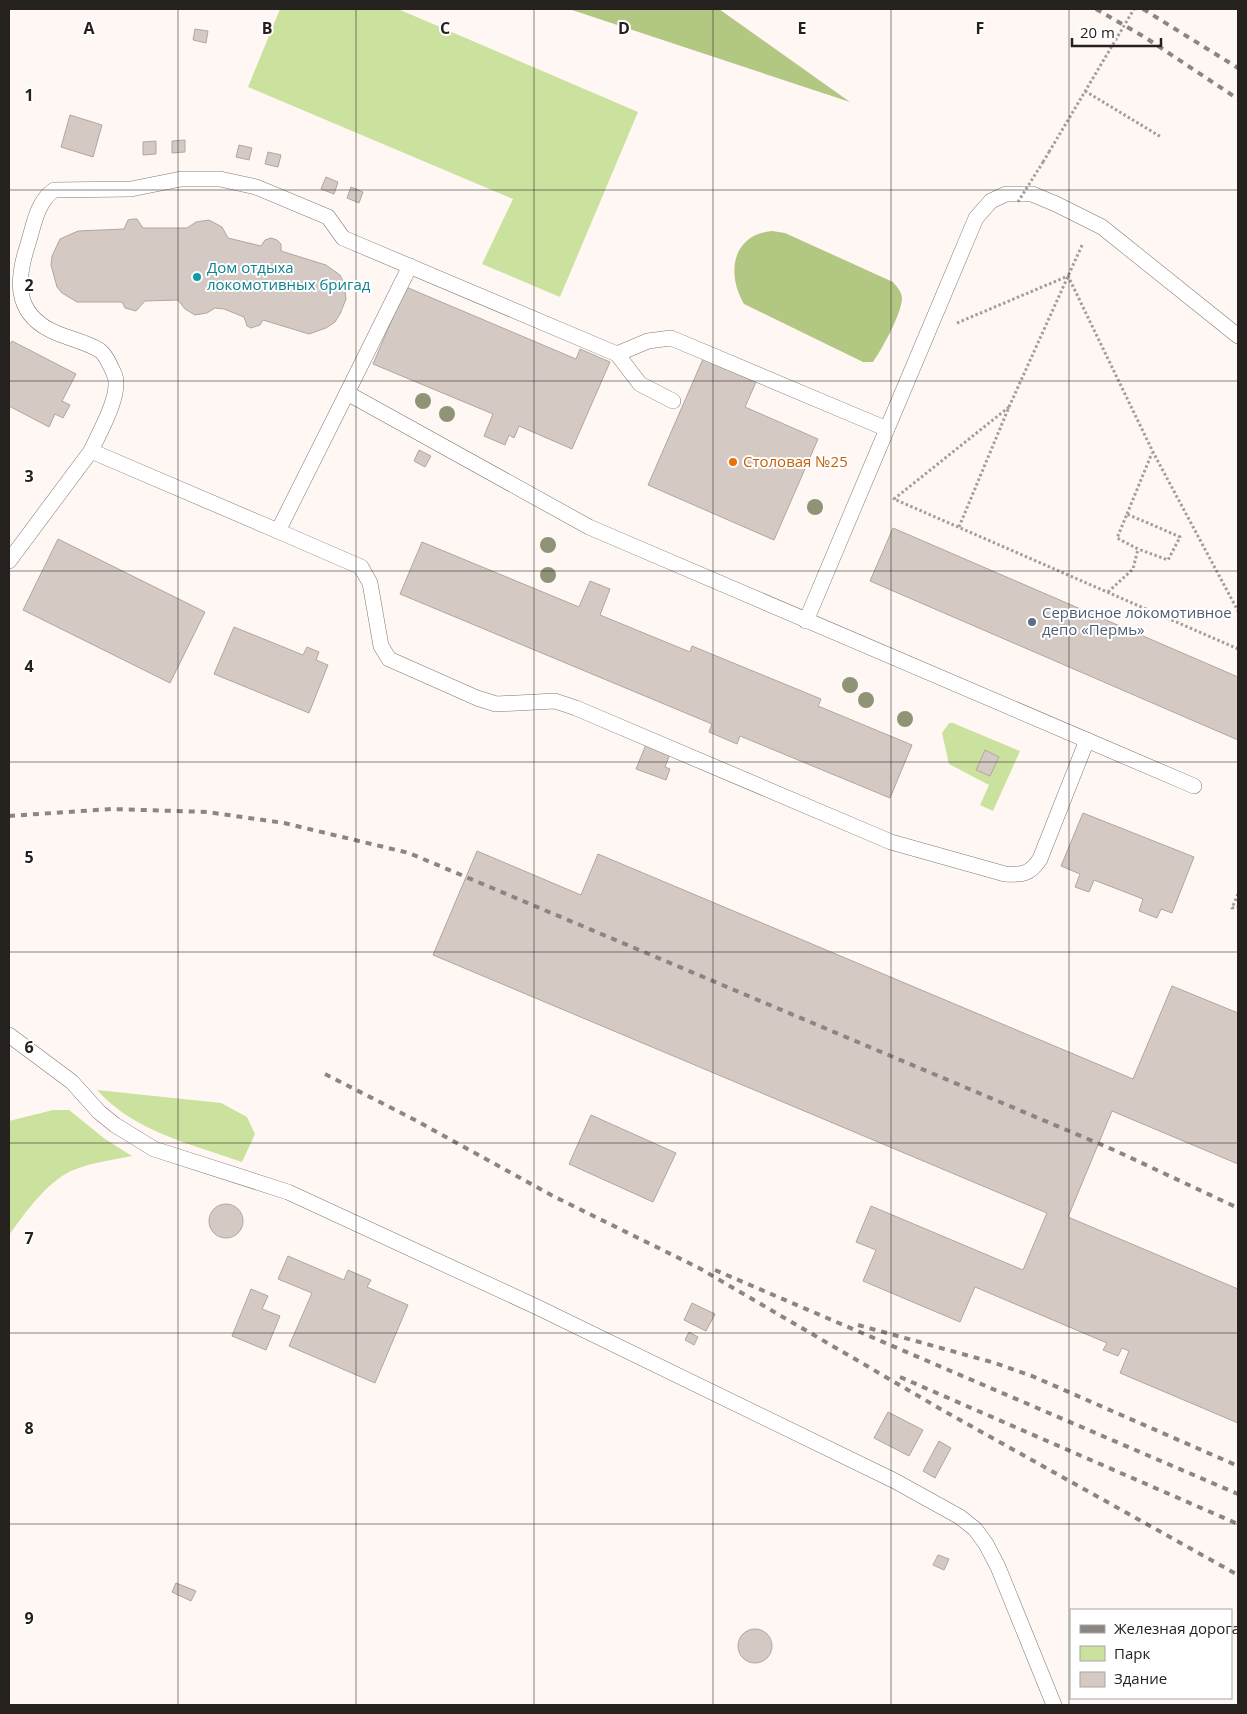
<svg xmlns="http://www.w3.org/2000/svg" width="1247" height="1714" font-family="'Open Sans',sans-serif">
<rect width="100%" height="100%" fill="#fff7f4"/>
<!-- green -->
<g fill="#cbe19e" fill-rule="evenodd">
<polygon points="280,9 398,9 638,112 560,297 482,264 513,199 248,87"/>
<path d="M949 723H953L1020 751 993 811 980 805 989 785 949 764 942 733ZM985 750 999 757 990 776 976 770Z"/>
<path d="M97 1090 221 1103 247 1117 255 1134 242 1162C191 1144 135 1132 97 1090Z"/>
<path d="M53 1110H69L105 1139 132 1156C111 1160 90 1163 71 1171 46 1183 25 1213 9 1235V1121Z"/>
</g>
<!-- forest -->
<g fill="#b2c882">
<polygon points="569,9 719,9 850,102"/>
<path d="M772 231 785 233 893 282C897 287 902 292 902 299 901 315 882 349 873 362H863L744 304C726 273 732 235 772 231Z"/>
</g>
<!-- building -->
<g fill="#d5c9c4" stroke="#b1a6a0">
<polygon points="195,29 208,31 206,43 193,40"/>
<polygon points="70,115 102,125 93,157 61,147"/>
<polygon points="185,140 185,152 172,153 172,141"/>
<polygon points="156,141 156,154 143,155 143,142"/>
<polygon points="239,145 252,148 249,160 236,157"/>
<polygon points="268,152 281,155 278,167 265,164"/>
<polygon points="326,177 338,182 334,194 321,189"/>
<polygon points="351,187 363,192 359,203 347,198"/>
<polygon points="133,219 137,219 143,228 187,228 196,222 209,220 222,227 228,238 261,246 265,240 271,238 277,240 281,244 281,251 326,265 340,275 344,283 346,299 340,314 335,322 326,328 309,334 263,320 260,325 251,328 247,326 244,317 224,309 215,308 207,313 195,315 185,309 178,300 145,301 136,311 125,308 122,302 77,302 62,293 57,287 51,265 52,256 60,239 78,231 124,229 128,220"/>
<polygon points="406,287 576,359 580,349 610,362 572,449 519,426 514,438 509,435 505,445 484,436 493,414 373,364"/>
<polygon points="12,341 76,374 62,401 70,405 63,418 55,414 49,427 9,406 9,346"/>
<polygon points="703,359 756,382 745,407 818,439 774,540 648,485"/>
<polygon points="419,450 431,456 425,467 414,461"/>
<polygon points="893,528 1238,677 1238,740 870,581"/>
<polygon points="58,539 205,612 170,683 23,610"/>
<polygon points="422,542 579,607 590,581 610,589 600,615 690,652 692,646 821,699 818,706 912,745 890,798 740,736 737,744 709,732 712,724 400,594"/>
<polygon points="234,627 303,655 307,647 319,652 316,660 328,665 309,713 214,674"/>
<polygon points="647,742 671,751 665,767 670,769 666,780 636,769"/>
<polygon points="985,750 999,757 990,776 976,770"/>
<polygon points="1083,813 1194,857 1172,913 1161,909 1157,918 1139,911 1143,899 1094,880 1089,892 1075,887 1080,874 1061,866"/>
<polygon points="477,851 581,895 598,854 1133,1079 1172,986 1238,1013 1238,1164 1112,1111 1068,1217 1238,1289 1238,1423 1120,1373 1129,1351 1122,1348 1118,1356 1103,1350 1107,1343 975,1287 960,1322 863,1281 876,1250 856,1242 871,1206 1023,1270 1047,1213 433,955"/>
<polygon points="591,1115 676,1153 653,1202 569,1164"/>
<circle cx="226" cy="1221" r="17"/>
<polygon points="288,1256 344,1280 348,1270 371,1280 367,1287 408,1305 375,1383 289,1346 312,1293 278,1279"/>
<polygon points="251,1289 268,1296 262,1309 280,1316 266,1350 232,1336"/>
<polygon points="692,1303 715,1314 706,1331 684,1320"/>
<polygon points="689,1332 698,1337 694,1345 685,1340"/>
<polygon points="888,1412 923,1430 909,1456 874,1438"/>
<polygon points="939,1441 951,1448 935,1478 923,1471"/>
<polygon points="938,1555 949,1559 944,1570 933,1565"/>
<polygon points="176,1583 196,1591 191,1601 172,1592"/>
<circle cx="755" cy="1646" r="17"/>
</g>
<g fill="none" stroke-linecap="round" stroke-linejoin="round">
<!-- service casing -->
<g stroke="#837873" stroke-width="16">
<g id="service">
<polyline points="617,354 640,384 673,401"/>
<polyline points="347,393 410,266"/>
<path d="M91 451C99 433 121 396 115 376 112 369 106 354 99 350 85 341 65 338 50 330 13 311 17 277 28 244 34 224 37 202 54 190L131 189 181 179H220L256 187 328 217 343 238 617 354 648 341 671 338 887 429"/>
<path d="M278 531 361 567 370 583 381 646 389 659 477 698 496 704 555 701 576 708 891 842 1005 874C1023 875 1030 874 1040 859L1087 740"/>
<polyline points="9,561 91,451 278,531 347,393 589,527 1194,786"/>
<polyline points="806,621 976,218 991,201 1006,194 1032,194 1056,204 1102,227 1238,336"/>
<polyline points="9,1035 72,1082 99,1112 115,1125 154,1149 288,1192 537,1307 895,1481 960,1517 975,1529 986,1544 998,1567 1054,1705"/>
</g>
</g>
<!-- path -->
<g stroke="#a49e9b" stroke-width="3" stroke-dasharray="2.5 2.5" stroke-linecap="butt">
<polyline points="1085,91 1161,137"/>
<polyline points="1043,162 1049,152"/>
<polyline points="957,323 1068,276 1153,452 1238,611"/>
<polyline points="1009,407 894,499 1238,649"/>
<polyline points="1127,514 1152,453"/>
<polyline points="959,527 1009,407 1083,243"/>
<polyline points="1108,592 1133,569 1138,549 1117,538 1127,514 1180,537 1168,560 1138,549"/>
<polyline points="1238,894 1232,908 1238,907"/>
</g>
<!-- service -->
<use href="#service" stroke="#fff" stroke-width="15"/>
<!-- rail -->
<g stroke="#8b8583" stroke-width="4" stroke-dasharray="6 6" stroke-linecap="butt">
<polyline points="1096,9 1146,38 1238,99"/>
<polyline points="1143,9 1238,68"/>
<polyline points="9,816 111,809 207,812 284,823 409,853 1114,1150 1238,1208"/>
<polyline points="325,1074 415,1120 553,1196 699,1268 944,1411 1238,1575"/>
<polyline points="715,1270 1238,1494"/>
<polyline points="858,1325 995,1363 1032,1376 1238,1466"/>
<polyline points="900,1377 1238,1524"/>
</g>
<!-- path-bridge -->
<g stroke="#a49e9b" stroke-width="3" stroke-dasharray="2.5 2.5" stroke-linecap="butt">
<polyline points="1049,152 1134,9"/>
<polyline points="1018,202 1043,162"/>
</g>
</g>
<!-- trees -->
<g fill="#909476">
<circle cx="423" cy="401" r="8"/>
<circle cx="447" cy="414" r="8"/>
<circle cx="815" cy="507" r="8"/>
<circle cx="548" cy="545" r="8"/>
<circle cx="548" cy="575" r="8"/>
<circle cx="850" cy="685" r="8"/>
<circle cx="866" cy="700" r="8"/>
<circle cx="905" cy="719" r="8"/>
</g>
<!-- grid -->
<path fill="none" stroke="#25211f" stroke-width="1" stroke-opacity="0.55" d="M178 9V1705M356 9V1705M534 9V1705M713 9V1705M891 9V1705M1069 9V1705M9 190H1238M9 381H1238M9 571H1238M9 762H1238M9 952H1238M9 1143H1238M9 1333H1238M9 1524H1238"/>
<!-- markers -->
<circle fill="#0f9aa8" stroke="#fff" stroke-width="2" cx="197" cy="277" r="5"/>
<circle fill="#e8710a" stroke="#fff" stroke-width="2" cx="733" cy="462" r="5"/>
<circle fill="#5c6f8a" stroke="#fff" stroke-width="2" cx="1032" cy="622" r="5"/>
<g text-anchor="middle" stroke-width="4" stroke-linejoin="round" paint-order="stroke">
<!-- culture labels -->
<g font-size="15" fill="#0d838f" stroke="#fff" text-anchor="start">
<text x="207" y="273">Дом отдыха<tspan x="207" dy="17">локомотивных бригад</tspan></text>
</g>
<!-- food labels -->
<g font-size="15" fill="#c56008" stroke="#fff" text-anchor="start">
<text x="743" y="467">Столовая №25</text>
</g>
<!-- service labels -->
<g font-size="15" fill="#4e5e75" stroke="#fff" text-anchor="start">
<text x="1042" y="618">Сервисное локомотивное<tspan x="1042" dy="17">депо «Пермь»</tspan></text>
</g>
</g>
<g font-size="16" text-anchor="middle" font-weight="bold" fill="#25211f" stroke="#fff" stroke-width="4" stroke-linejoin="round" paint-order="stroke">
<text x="89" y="34">A</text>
<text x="267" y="34">B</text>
<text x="445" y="34">C</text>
<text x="624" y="34">D</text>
<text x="802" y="34">E</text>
<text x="980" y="34">F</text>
<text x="29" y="101">1</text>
<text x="29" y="291">2</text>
<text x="29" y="482">3</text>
<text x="29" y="672">4</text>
<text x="29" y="863">5</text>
<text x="29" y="1053">6</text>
<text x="29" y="1244">7</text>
<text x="29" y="1434">8</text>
<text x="29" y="1624">9</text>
</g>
<!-- border -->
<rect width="1247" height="1714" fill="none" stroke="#25211f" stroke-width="20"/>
<!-- legend -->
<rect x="1070" y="1609" width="162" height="90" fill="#ffffff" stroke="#a8a6a5"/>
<rect x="1080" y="1625" width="25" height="8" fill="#8b8583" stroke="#a8a6a5"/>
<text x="1114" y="1634" font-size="15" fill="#25211f">Железная дорога</text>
<rect x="1080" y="1646" width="25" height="15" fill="#cbe19e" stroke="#a8a6a5"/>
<text x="1114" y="1659" font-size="15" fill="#25211f">Парк</text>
<rect x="1080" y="1672" width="25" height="15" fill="#d5c9c4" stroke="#a8a6a5"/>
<text x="1114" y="1684" font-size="15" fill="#25211f">Здание</text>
<!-- scale -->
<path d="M1072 38v8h89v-8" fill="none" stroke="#25211f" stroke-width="2.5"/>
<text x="1080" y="38" font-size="15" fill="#25211f" stroke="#ffffff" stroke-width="4" paint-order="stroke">20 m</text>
</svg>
